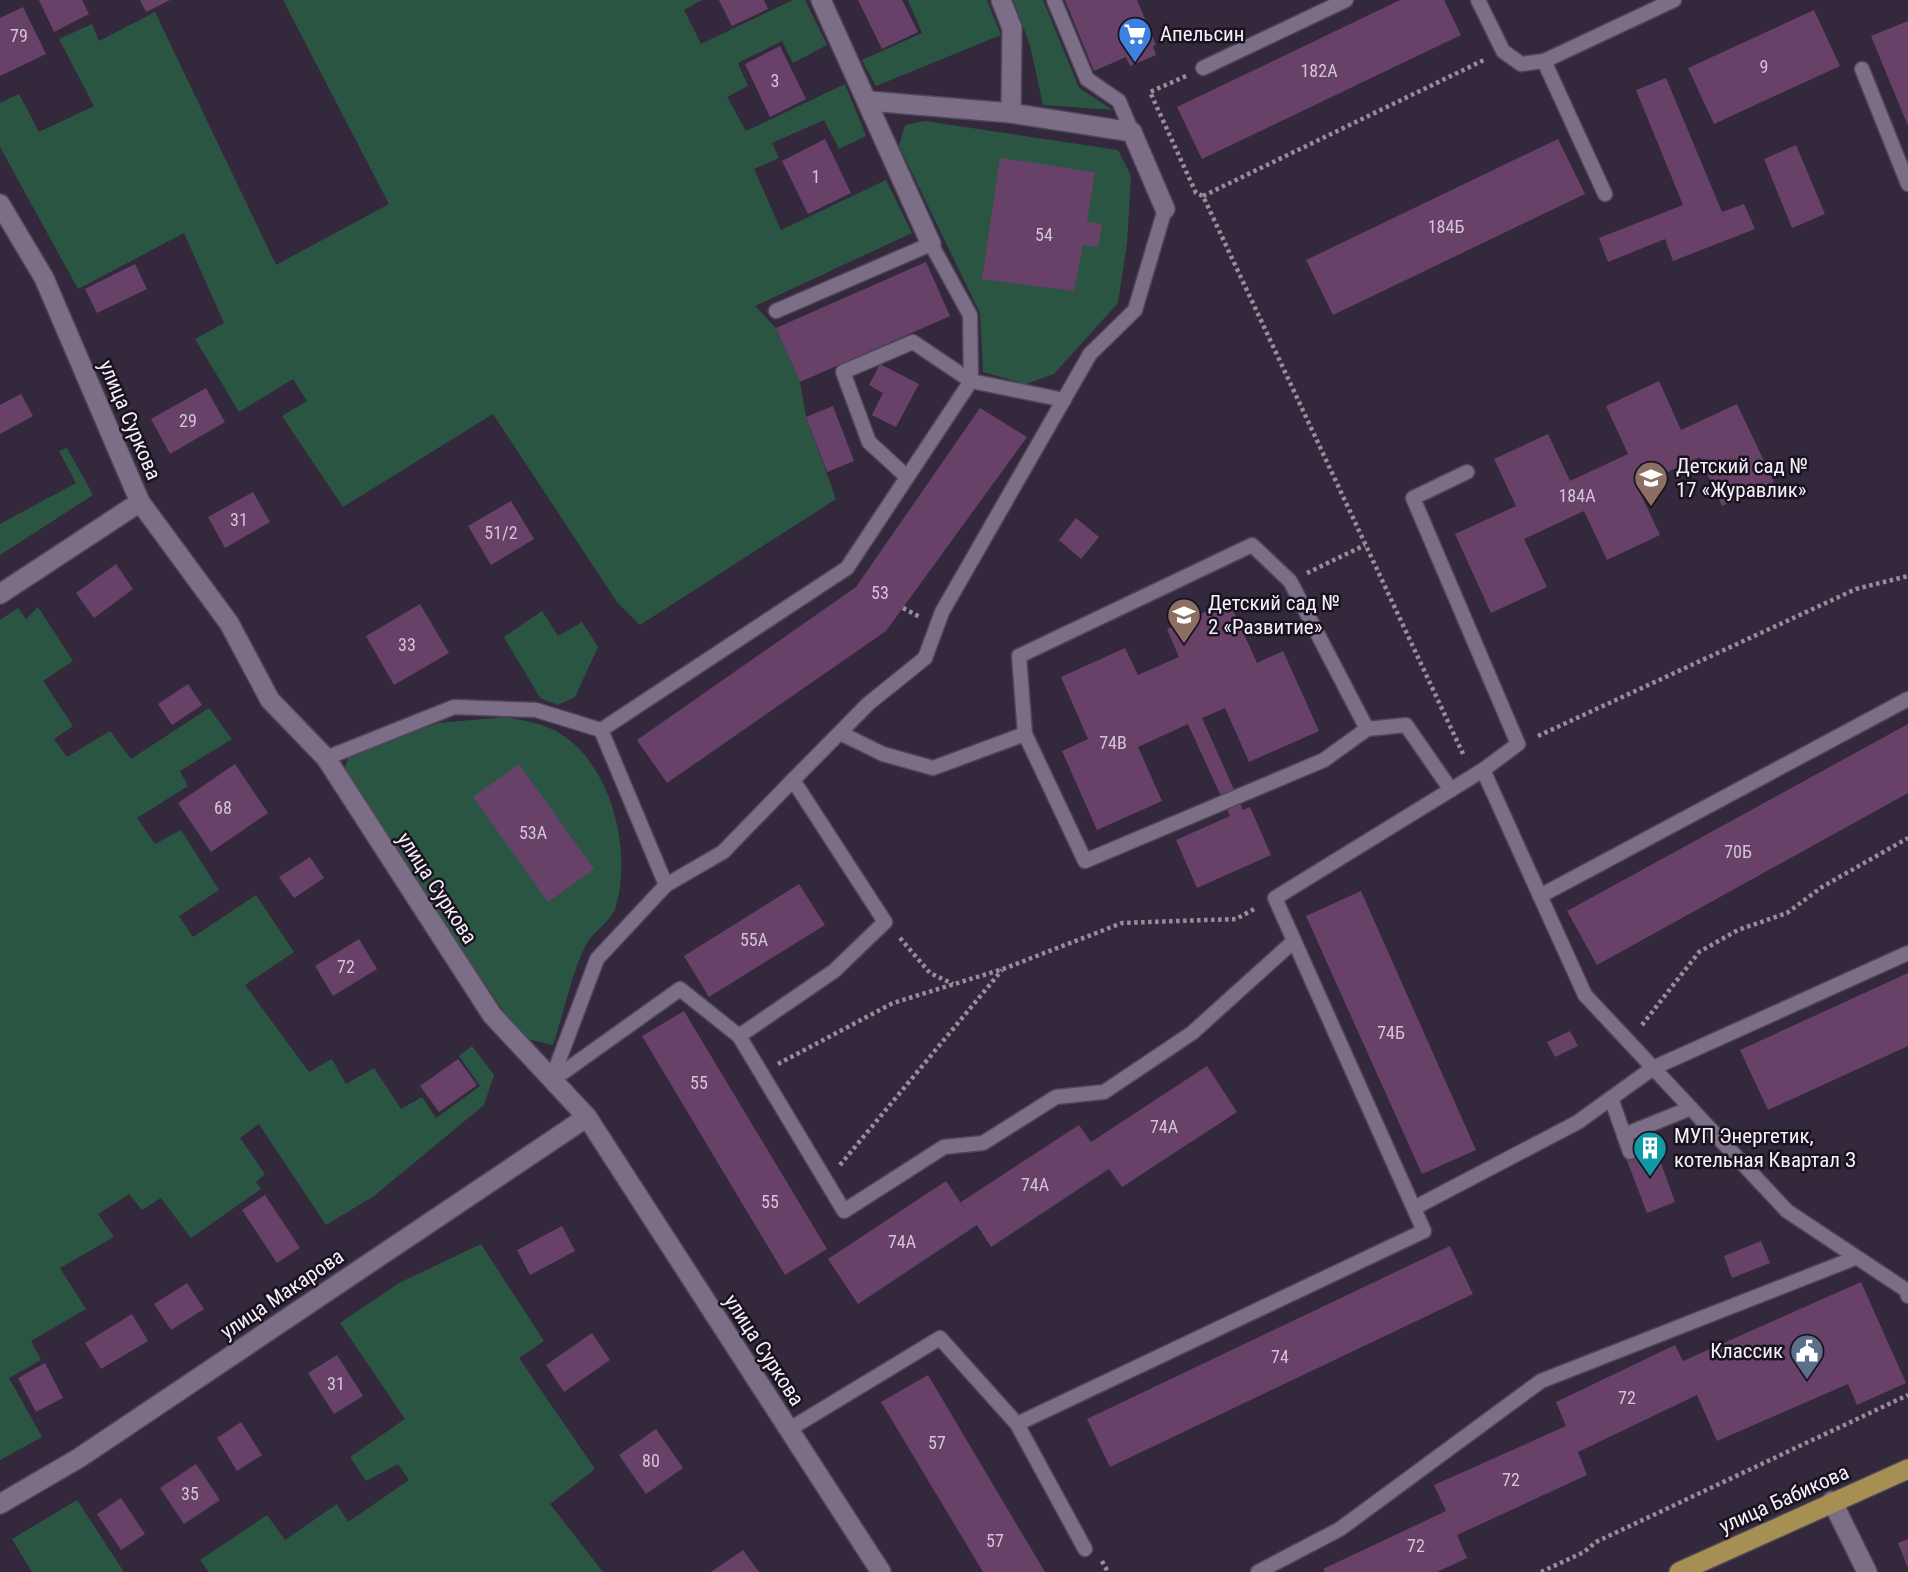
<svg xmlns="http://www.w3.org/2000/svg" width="1908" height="1572" font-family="'Roboto Condensed',sans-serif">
<rect width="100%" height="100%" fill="#34283d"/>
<!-- green -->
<g fill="#2b5543">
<polygon points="283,0 702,0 684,10 701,44 793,0 805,0 827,45 793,63 782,41 738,63 748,86 727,97 746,131 845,84 866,136 839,149 824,120 772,143 779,158 754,169 781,230 886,180 912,233 755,306 776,328 800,382 806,417 836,499 640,625 617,602 493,414 343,507 282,416 307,401 293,379 239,412 195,339 224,323 184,233 78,289 0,147 0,103 19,94 39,132 94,106 59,39 92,24 99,41 155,12 276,265 389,204"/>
<polygon points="908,0 987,0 1001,35 876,86 862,60 922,33"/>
<polygon points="1013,0 1043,0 1079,88 1113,110 1043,105 1030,45"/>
<polygon points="925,121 1118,150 1131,176 1127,243 1118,303 1054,374 1026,384 983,372 980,313 899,146 905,125"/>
<polygon points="67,448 93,495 0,555 0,524 76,483 59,451"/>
<polygon points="38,607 73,661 43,681 73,726 54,739 67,757 110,731 131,759 209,708 232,739 180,771 188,786 137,818 155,844 181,830 219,890 179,916 193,937 256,895 294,952 245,985 309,1072 332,1059 346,1084 374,1068 401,1109 422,1097 436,1118 480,1086 459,1056 472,1046 494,1075 484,1105 374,1196 326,1225 259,1124 240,1138 265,1174 256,1182 261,1189 191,1238 161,1198 142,1210 129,1194 98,1214 114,1237 60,1268 86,1309 31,1341 41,1360 9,1378 42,1437 0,1460 0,620 18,608 26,619"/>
<polygon points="542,611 558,636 582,622 598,647 575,697 558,705 540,698 504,637"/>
<path d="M505 717C525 721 543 723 561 734 612 767 632 850 616 906 612 921 594 931 587 943 574 965 562 1019 553 1045L528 1039 505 1014 344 771 349 755 438 723Z"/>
<polygon points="481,1244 544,1341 519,1358 595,1469 550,1504 603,1572 209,1572 200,1560 267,1515 285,1540 337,1504 348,1522 409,1480 398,1464 366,1481 350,1457 405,1419 340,1323 399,1283"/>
<polygon points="77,1500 124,1572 32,1572 12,1539"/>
</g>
<!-- building -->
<g fill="#684169">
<polygon points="39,0 82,0 89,14 54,32"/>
<polygon points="140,0 170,0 146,12"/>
<polygon points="719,0 764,0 768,9 732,26"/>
<polygon points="858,0 902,0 918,32 882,49"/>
<polygon points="1065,0 1137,0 1156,45 1153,46 1156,55 1130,66 1126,57 1094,71"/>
<polygon points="1400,0 1444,0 1461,35 1202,159 1177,107"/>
<polygon points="23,7 46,54 0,76 0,18"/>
<polygon points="1814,10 1840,66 1714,124 1688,68"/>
<polygon points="1908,21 1908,126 1871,36"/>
<polygon points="780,46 806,99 770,117 745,64"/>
<polygon points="1666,78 1722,212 1744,204 1755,229 1673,261 1665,239 1608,262 1599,238 1683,205 1636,90"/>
<polygon points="825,139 851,193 808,214 782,161"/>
<polygon points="1558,139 1585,194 1333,315 1306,260"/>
<polygon points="1796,145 1825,214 1792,228 1764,159"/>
<polygon points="1000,158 1095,172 1087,222 1102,224 1098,247 1083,245 1074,291 982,279"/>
<polygon points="926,262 950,316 800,382 776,328"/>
<polygon points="135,264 147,289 97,313 85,289"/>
<polygon points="880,364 919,384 896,427 872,415 883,393 869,385"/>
<polygon points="1659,381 1681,430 1737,404 1774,482 1722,506 1700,457 1637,486 1660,535 1607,560 1584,511 1524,539 1547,587 1491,613 1455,534 1516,506 1494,459 1548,434 1570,481 1628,454 1606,406"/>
<polygon points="206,388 225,422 170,454 151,419"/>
<polygon points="21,394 33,416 0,434 0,405"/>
<polygon points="833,406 854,461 827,472 806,417"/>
<polygon points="980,408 1027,437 886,631 667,783 637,740 856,587"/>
<polygon points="253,492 270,522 225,548 208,517"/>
<polygon points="511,501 534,539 491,565 468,526"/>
<polygon points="1076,518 1099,537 1081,559 1059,540"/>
<polygon points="116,564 133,589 94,618 76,593"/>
<polygon points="1229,601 1257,663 1283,651 1319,731 1249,762 1225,708 1202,718 1243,810 1250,807 1271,855 1197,888 1176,840 1230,816 1188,724 1138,747 1162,801 1097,830 1062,751 1088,739 1061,677 1125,648 1138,675 1179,657 1167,629"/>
<polygon points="420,604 449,653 394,685 366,636"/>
<polygon points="188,684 202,705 172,725 158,704"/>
<polygon points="1908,724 1908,793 1597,965 1567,911"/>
<polygon points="235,764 268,813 211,852 178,803"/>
<polygon points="519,764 594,869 548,902 473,797"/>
<polygon points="310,857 324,878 294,898 279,877"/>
<polygon points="799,884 825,925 709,997 684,956"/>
<polygon points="1361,891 1476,1150 1422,1174 1306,916"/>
<polygon points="359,939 377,969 333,996 315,966"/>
<polygon points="1908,973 1908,1046 1768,1110 1740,1050"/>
<polygon points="684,1011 827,1249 785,1275 642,1036"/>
<polygon points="1570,1031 1578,1046 1555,1057 1547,1042"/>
<polygon points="458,1059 477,1085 439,1112 420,1086"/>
<polygon points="1207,1066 1237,1112 1122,1187 1109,1169 991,1247 977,1225 858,1304 828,1259 946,1181 967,1212 961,1202 1079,1125 1091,1142"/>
<polygon points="1655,1147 1675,1202 1647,1213 1626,1158"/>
<polygon points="265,1195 300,1248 277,1263 242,1210"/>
<polygon points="562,1226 575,1251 530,1275 517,1250"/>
<polygon points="1761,1241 1770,1263 1732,1278 1724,1256"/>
<polygon points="1450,1246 1473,1294 1110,1467 1087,1419"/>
<polygon points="1861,1282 1906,1383 1857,1405 1848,1384 1717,1441 1697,1395 1578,1452 1587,1475 1457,1535 1467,1558 1437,1572 1325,1572 1323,1569 1446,1511 1434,1485 1566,1426 1556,1402 1675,1345 1683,1361"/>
<polygon points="187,1283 204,1309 171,1330 154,1304"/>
<polygon points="132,1314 148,1341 101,1369 85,1343"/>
<polygon points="592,1333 610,1360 564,1392 546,1365"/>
<polygon points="337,1355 363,1396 334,1414 308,1373"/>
<polygon points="45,1363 63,1398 36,1412 18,1378"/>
<polygon points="928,1375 992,1483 1045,1572 983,1572 881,1402"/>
<polygon points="241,1422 262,1455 237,1471 217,1438"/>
<polygon points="656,1429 683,1468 646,1494 619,1455"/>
<polygon points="196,1464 220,1500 184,1524 160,1488"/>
<polygon points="121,1498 145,1534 121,1550 97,1514"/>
<polygon points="1908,1539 1908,1568 1898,1543"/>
<polygon points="743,1550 759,1572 711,1572"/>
</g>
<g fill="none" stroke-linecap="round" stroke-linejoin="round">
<!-- service casing -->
<g stroke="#504658" stroke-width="17">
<g id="service">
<polyline points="1054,0 1087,79 1119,101 1132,132"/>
<polyline points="1478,0 1503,51 1521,64 1544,61"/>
<polyline points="1203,68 1346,0"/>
<polyline points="1862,69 1908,184"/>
<polyline points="1605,194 1544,61 1674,0"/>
<polyline points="776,311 931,244 970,315 971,381"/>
<polyline points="1467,472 1413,498 1518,744 1483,770"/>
<polyline points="907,477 869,442 843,372 913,342 971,381"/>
<polyline points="1367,729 1324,760 1085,861 1025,734 1019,656 1252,545 1290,581 1367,729 1406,725 1451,790"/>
<polyline points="601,730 847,568 971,381 1064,400"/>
<polyline points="840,733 883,754 933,768 1025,734"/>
<polyline points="326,758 454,707 536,710 601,730 666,885"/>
<polyline points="1540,896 1908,699"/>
<polyline points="739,1036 834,971 885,922 793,780 868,704 925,658 942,612 1090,354 1135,310 1165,209"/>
<polyline points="551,1081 680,989 739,1036 844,1211 944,1147 983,1143 1056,1097 1104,1092 1192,1033 1294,941"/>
<polyline points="551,1081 597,959 666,885 723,852 793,780"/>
<polyline points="1611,1098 1630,1152"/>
<polyline points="1624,1135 1691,1108"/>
<polyline points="1414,1208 1578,1122 1653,1068 1908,953"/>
<polyline points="1017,1424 1085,1549"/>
<polyline points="788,1430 940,1338 1017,1424 1424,1231 1275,898 1483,770 1585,995 1787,1211 1906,1290 1908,1296"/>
<polyline points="1258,1572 1340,1529 1541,1381 1855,1258"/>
</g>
</g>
<!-- minor casing -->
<g stroke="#504658" stroke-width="22">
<g id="minor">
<polyline points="821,0 931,244"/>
<polyline points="1001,0 1012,28 1011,113 1132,132 1165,209"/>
<polyline points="869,101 1011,113"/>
<polyline points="0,204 44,278 140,502 229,623 270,700 326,758 492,1015 587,1117 881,1572"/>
<polyline points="0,594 140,502"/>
<polyline points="1832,1501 1867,1572"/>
<polyline points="0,1504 79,1458 587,1117"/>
</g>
</g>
<!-- primary casing -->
<g stroke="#504658" stroke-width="22">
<polyline id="primary" points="1679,1572 1908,1469"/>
</g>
<!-- path -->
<g stroke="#978d9e" stroke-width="4.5" stroke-dasharray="3.5 3.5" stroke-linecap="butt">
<polyline points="1186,76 1150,92 1196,193 1203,196 1464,756"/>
<polyline points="1203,196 1486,59"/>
<polyline points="1307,573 1365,545"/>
<polyline points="903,608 920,617"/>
<polyline points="1538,736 1856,589 1908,576"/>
<polyline points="900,938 930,973 953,984"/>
<polyline points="1642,1025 1699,952 1738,930 1787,913 1822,887 1908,838"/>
<polyline points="778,1064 893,1003 1003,969 1122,923 1236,919 1256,908"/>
<polyline points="840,1165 1002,970"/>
<polyline points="1102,1561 1108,1572"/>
<polyline points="1541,1572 1584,1552 1596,1542 1908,1395"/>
</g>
<!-- service -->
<use href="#service" stroke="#7b6e86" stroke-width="14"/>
<!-- minor -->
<use href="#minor" stroke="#7b6e86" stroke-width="19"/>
<!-- primary -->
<use href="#primary" stroke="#a58f53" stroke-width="19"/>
</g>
<!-- icons -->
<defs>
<g id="supermarket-pin" transform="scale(1.75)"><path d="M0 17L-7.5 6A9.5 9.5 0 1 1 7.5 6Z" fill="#3f7fe0" stroke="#19131d"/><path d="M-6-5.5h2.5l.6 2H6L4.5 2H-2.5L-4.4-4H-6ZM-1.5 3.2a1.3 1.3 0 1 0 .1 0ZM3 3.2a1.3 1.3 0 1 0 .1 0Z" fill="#fff"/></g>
<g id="school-pin" transform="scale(1.75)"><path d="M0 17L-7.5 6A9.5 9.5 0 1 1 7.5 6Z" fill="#8d6e63" stroke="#19131d"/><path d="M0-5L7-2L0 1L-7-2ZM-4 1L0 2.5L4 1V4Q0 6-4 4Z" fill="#fff"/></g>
<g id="building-pin" transform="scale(1.75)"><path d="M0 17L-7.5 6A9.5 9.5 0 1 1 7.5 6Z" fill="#0f9aa8" stroke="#19131d"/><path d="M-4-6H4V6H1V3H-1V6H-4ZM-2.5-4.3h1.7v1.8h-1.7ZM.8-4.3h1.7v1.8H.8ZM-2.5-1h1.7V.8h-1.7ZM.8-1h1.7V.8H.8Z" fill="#fff"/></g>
<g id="civic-pin" transform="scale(1.75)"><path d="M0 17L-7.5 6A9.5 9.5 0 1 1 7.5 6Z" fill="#5c6f8a" stroke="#19131d"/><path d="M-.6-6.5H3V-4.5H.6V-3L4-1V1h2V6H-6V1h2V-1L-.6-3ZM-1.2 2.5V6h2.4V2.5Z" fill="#fff"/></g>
</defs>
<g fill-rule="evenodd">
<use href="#supermarket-pin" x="1135" y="34"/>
<use href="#school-pin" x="1651" y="478"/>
<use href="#school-pin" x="1184" y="615"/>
<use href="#building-pin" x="1650" y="1148"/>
<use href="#civic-pin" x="1807" y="1351"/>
</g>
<g text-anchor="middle" stroke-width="5" stroke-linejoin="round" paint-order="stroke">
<!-- number labels -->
<g font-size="18" fill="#d3c4d8">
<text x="19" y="42">79</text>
<text x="1764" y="73">9</text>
<text x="1319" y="77">182А</text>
<text x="775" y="87">3</text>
<text x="816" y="183">1</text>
<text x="1446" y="233">184Б</text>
<text x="1044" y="241">54</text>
<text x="188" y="427">29</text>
<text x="1577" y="502">184А</text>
<text x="239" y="526">31</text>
<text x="501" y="539">51/2</text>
<text x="880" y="599">53</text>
<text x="407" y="651">33</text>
<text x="1113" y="749">74В</text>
<text x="223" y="814">68</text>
<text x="533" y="839">53А</text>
<text x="1738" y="858">70Б</text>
<text x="754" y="946">55А</text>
<text x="346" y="973">72</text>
<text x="1391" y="1039">74Б</text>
<text x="699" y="1089">55</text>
<text x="1164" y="1133">74А</text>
<text x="1035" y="1191">74А</text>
<text x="770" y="1208">55</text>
<text x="902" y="1248">74А</text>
<text x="1280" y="1363">74</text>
<text x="336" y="1390">31</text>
<text x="1627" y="1404">72</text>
<text x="937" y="1449">57</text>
<text x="651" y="1467">80</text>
<text x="1511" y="1486">72</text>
<text x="190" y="1500">35</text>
<text x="995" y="1547">57</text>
<text x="1416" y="1552">72</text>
</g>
<!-- poi labels -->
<g font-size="21" fill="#f7effd" stroke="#19131d" text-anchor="start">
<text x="1160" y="41">Апельсин</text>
<text x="1676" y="473">Детский сад №<tspan x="1676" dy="24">17 «Журавлик»</tspan></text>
<text x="1208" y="610">Детский сад №<tspan x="1208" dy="24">2 «Развитие»</tspan></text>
<text x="1674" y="1143">МУП Энергетик,<tspan x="1674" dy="24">котельная Квартал З</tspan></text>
<text x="1783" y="1358" text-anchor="end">Классик</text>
</g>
<!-- street labels -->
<g font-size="21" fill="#f7effd" stroke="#19131d">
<text transform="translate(130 420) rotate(67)" y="7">улица Суркова</text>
<text transform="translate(437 888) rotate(57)" y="7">улица Суркова</text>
<text transform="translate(282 1294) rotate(-34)" y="7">улица Макарова</text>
<text transform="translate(764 1350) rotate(57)" y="7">улица Суркова</text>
<text transform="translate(1784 1499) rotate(-24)" y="7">улица Бабикова</text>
</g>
</g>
</svg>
